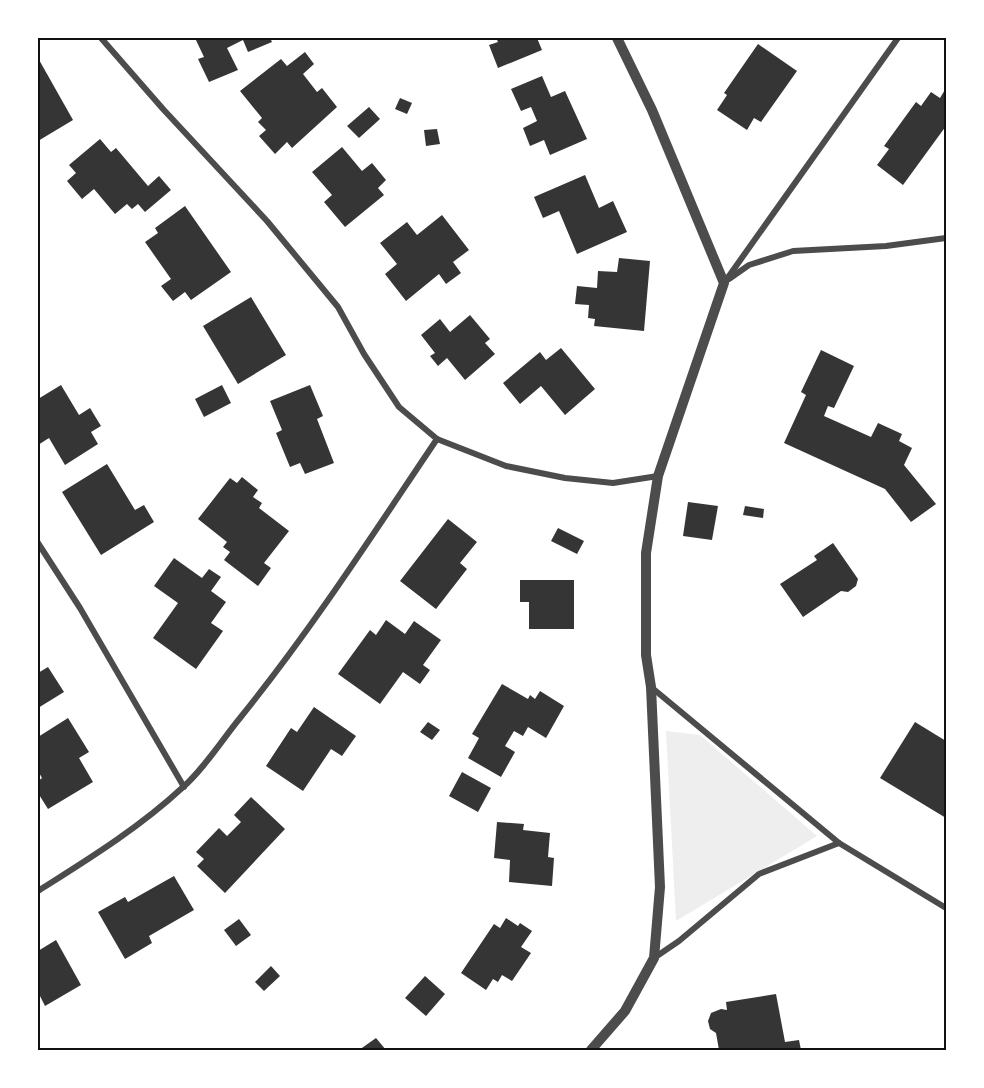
<svg xmlns="http://www.w3.org/2000/svg" width="984" height="1088" font-family="Commissioner,sans-serif">
<rect width="100%" height="100%" fill="#fff"/>
<!-- green -->
<polygon fill="#eee" points="666,731 700,735 817,836 676,921"/>
<!-- building -->
<g fill="#353535">
<polygon points="195,38 270,38 272,42 248,52 243,40 227,48 238,70 209,82 198,59 204,57"/>
<polygon points="496,38 537,38 542,50 498,68 489,45 498,42"/>
<polygon points="758,44 797,71 761,122 754,118 747,130 717,110 727,95 724,93"/>
<polygon points="305,52 314,64 303,74 317,92 322,88 337,107 292,148 287,142 275,154 259,136 266,130 258,122 262,118 240,91 281,59 287,66"/>
<polygon points="38,58 73,120 38,141"/>
<polygon points="542,76 551,97 565,91 587,139 550,155 544,140 530,146 523,128 537,121 531,107 521,111 511,89"/>
<polygon points="946,88 946,126 903,185 877,165 889,149 884,146 916,102 921,106 931,92 940,98"/>
<polygon points="400,98 412,103 407,114 395,109"/>
<polygon points="369,107 380,119 359,138 347,126"/>
<polygon points="437,129 440,144 426,146 424,130"/>
<polygon points="100,139 111,152 116,148 148,186 159,176 171,190 145,212 138,204 132,209 127,204 115,214 94,189 82,199 67,181 76,173 69,165"/>
<polygon points="342,147 362,171 372,163 386,180 378,188 384,195 345,227 324,202 332,195 312,172"/>
<polygon points="585,175 599,208 613,201 627,232 577,254 559,211 543,218 534,197"/>
<polygon points="185,206 231,272 191,300 185,292 173,301 161,286 171,279 145,242 158,233 155,228"/>
<polygon points="442,215 469,250 453,262 461,273 446,284 439,274 406,301 385,274 397,264 380,243 407,222 417,235"/>
<polygon points="619,258 650,261 644,331 594,326 595,319 588,318 589,305 575,304 577,286 597,288 598,271 617,272"/>
<polygon points="251,297 286,355 238,384 203,326"/>
<polygon points="470,315 490,339 485,343 495,354 465,380 447,358 438,366 430,356 435,353 421,335 440,319 450,332"/>
<polygon points="561,348 595,389 565,415 541,386 520,404 503,383 540,352 546,360"/>
<polygon points="821,350 854,366 834,408 828,406 824,416 871,437 878,423 902,434 899,441 912,448 904,465 936,504 911,522 885,489 784,443 806,395 801,392"/>
<polygon points="61,385 79,415 90,408 101,426 91,432 98,444 65,465 49,438 38,445 38,399"/>
<polygon points="222,385 231,403 204,417 195,399"/>
<polygon points="310,385 323,416 317,419 334,463 305,474 300,463 290,467 276,433 282,430 270,401"/>
<polygon points="107,464 135,510 144,505 154,522 101,555 62,492"/>
<polygon points="242,477 258,490 253,497 262,503 259,508 289,531 264,563 271,568 258,586 224,560 230,552 223,547 227,542 198,519 230,478 237,483"/>
<polygon points="688,502 718,506 712,540 683,536"/>
<polygon points="745,506 764,509 763,518 743,515"/>
<polygon points="448,519 477,542 460,563 467,569 436,609 400,581"/>
<polygon points="558,528 584,541 577,554 551,541"/>
<polygon points="833,543 858,579 856,586 848,592 841,591 803,617 780,584 817,560 814,556"/>
<polygon points="174,558 202,578 209,569 221,577 211,591 226,602 211,623 223,631 196,669 153,638 178,603 154,586"/>
<polygon points="520,580 574,580 574,629 529,629 529,602 520,602"/>
<polygon points="386,620 405,634 414,621 441,640 423,665 430,670 420,684 403,672 380,704 338,674 370,630 376,635"/>
<polygon points="48,667 64,692 38,708 38,673"/>
<polygon points="502,684 528,699 530,695 535,699 540,691 564,706 546,738 528,727 523,736 514,731 505,746 515,752 501,777 468,758 479,738 472,734"/>
<polygon points="314,707 356,736 342,756 331,749 303,791 266,766 291,728 297,732"/>
<polygon points="68,718 89,752 79,758 93,782 48,809 38,793 38,781 42,778 38,771 38,737"/>
<polygon points="428,722 440,730 432,740 420,732"/>
<polygon points="915,722 946,741 946,818 880,778"/>
<polygon points="462,772 491,788 478,812 449,796"/>
<polygon points="251,797 285,829 225,893 197,866 204,859 196,852 219,828 227,836 241,822 234,815"/>
<polygon points="497,822 524,824 523,830 550,833 548,857 554,858 552,886 509,882 510,860 494,858"/>
<polygon points="174,876 194,910 149,936 152,943 125,959 98,912 125,897 128,902"/>
<polygon points="506,918 518,926 520,923 532,931 521,947 531,953 512,981 502,975 498,982 493,979 486,990 461,973 494,924 500,928"/>
<polygon points="239,919 251,935 236,946 224,930"/>
<polygon points="56,940 81,985 45,1006 38,992 38,951"/>
<polygon points="271,966 280,976 264,991 255,982"/>
<polygon points="425,976 445,994 426,1016 405,998"/>
<polygon points="776,994 785,1042 799,1040 801,1050 719,1050 716,1033 710,1029 708,1021 711,1013 721,1009 727,1010 726,1002"/>
<polygon points="376,1038 386,1050 359,1050"/>
</g>
<g fill="none" stroke-linecap="round" stroke-linejoin="round">
<!-- minor -->
<g stroke="#4c4c4c" stroke-width="6">
<polyline points="101,38 163,109 267,221 338,307 364,354 399,407 437,439 506,466 565,478 613,483 658,476"/>
<polyline points="729,279 749,265 793,251 886,246 946,238"/>
<polyline points="724,283 898,38"/>
<polyline points="38,543 80,608 184,787"/>
<polyline points="651,687 839,843 946,908"/>
<path d="M38 891C87 860 139 828 182 788 203 770 222 740 240 718 312 629 373 534 437 439"/>
<polyline points="654,958 679,941 759,874 839,843"/>
</g>
<!-- tertiary -->
<polyline stroke="#4c4c4c" stroke-width="10" points="591,1050 625,1011 654,958 660,887 651,687 646,655 646,553 658,476 724,283 652,110 617,38"/>
</g>
<!-- border -->
<rect width="984" height="1088" fill="none" stroke="#ffffff" stroke-width="78"/>
<rect x="39" y="39" width="906" height="1010" fill="none" stroke="#111" stroke-width="2"/>
</svg>
